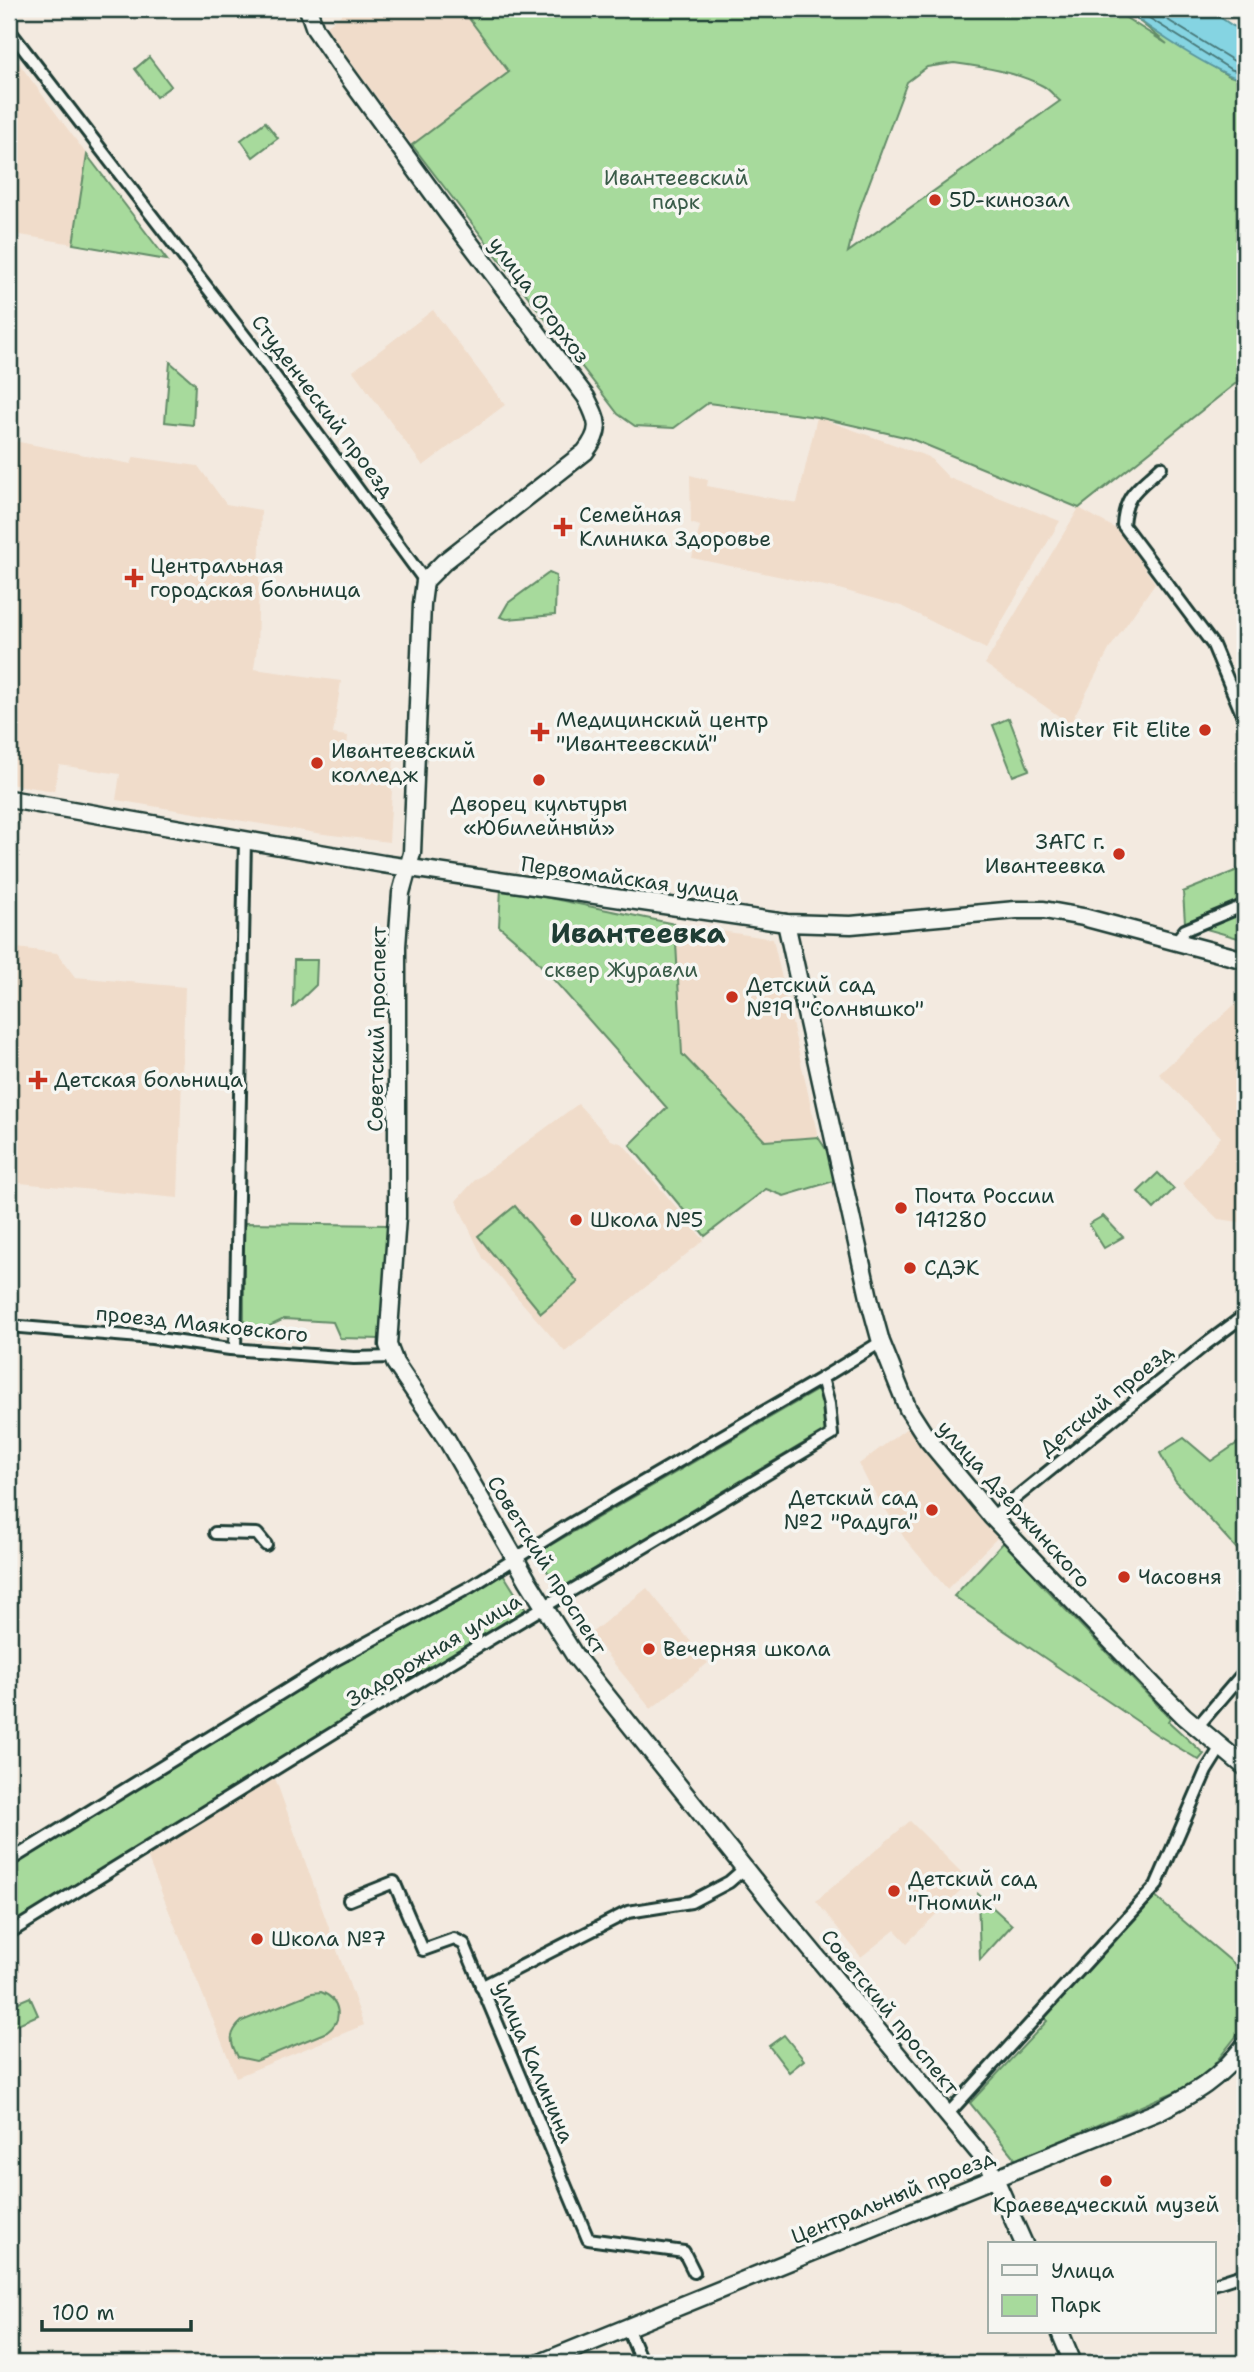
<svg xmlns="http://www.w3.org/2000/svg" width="1254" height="2372" font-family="'Shantell Sans',sans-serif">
<rect width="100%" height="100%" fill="#f3eae0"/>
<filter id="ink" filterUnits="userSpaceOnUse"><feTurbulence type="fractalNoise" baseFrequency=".0143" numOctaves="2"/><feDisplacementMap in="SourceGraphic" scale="14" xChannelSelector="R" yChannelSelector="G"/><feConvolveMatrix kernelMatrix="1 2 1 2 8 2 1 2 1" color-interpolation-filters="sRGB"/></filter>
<g filter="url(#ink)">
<!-- built -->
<g fill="#f0dcca">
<polygon points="349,9 462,9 509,72 412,145 325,27"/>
<polygon points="9,50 87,155 73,244 9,233"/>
<polygon points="433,310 505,405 423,466 353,371"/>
<polygon points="817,417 929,457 949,478 1060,521 986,649 901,606 839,589 692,558 700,526 691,523 690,475 708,480 707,486 797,503"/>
<polygon points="9,440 131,464 134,457 198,466 226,504 261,510 257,647 254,669 341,681 333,734 348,736 347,748 357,750 357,753 394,755 389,842 316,833 116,800 120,774 59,765 54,791 9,784"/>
<polygon points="1079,508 1118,530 1155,583 1110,648 1070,724 985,664"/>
<polygon points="675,924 773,939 818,1137 765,1141 681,1054"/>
<polygon points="9,947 57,953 75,977 185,987 178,1198 9,1182"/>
<polygon points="1245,995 1245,1227 1240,1222 1218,1219 1182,1184 1221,1137 1159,1074"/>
<polygon points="578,1104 611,1140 623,1144 704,1240 565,1352 483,1258 456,1201 474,1181"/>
<polygon points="907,1428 999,1536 947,1589 905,1539 869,1484 859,1464"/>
<polygon points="647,1588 708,1663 651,1709 590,1634"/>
<polygon points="275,1778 364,2025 236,2077 146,1854"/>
<polygon points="910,1821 970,1881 907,1943 895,1930 861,1957 816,1901"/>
</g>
<!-- green -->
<g fill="#a7da9c" stroke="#638c68" stroke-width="2" fill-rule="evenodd">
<path d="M462 9H1112L1167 44 1139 21 1227 75 1245 81V376L1079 508 909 438 817 417 708 403 674 428 635 426 618 414 412 145 509 72ZM954 63C983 67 1017 72 1043 86 1049 89 1054 96 1060 101L848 252 858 213 907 82 927 67Z"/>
<polygon points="149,57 171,86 156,97 135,69"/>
<polygon points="265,122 278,138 253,157 241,140"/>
<polygon points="87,155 167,260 73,244"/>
<polygon points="170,362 195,384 193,425 165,422"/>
<polygon points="549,573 556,576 555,615 507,619 500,617 508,603"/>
<polygon points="1009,718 1029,770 1013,776 993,725"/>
<polygon points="1245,867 1245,940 1185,923 1183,892"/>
<polygon points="501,888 675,924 682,1054 765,1141 818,1137 831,1157 834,1181 784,1196 766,1189 705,1236 630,1145 667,1108 529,952 499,926"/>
<polygon points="294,960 317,960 316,985 293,1007"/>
<polygon points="1158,1173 1174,1189 1154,1209 1138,1192"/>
<polygon points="515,1206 578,1282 541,1313 478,1236"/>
<polygon points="1103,1216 1123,1237 1104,1248 1089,1224"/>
<polygon points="244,1223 389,1225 381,1339 340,1338 333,1322 284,1319 253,1334 244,1333"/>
<polygon points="821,1388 826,1430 558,1590 537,1553"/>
<polygon points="1184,1438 1211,1461 1245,1438 1245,1558 1175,1481 1160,1453"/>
<polygon points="1004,1542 1036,1575 1037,1580 1170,1718 1168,1721 1204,1754 1199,1760 1156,1734 954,1596"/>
<polygon points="502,1572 527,1612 9,1933 9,1860 335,1660 456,1601"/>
<polygon points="978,1894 1012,1925 980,1960"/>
<polygon points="1154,1896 1245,1973 1245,2025 1212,2067 1188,2086 1016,2160 970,2103 1047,2021 1043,2017"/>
<path d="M321 1992C340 1999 344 2020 327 2032L256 2061 238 2057C229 2041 229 2033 242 2021L312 1993Z"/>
<polygon points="30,1997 38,2015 9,2028 9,2006"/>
<polygon points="784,2035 804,2060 789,2072 769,2046"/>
</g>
<!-- water -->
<path fill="#85d4e2" stroke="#5c989c" stroke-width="2" d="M1124 9H1208L1233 26 1245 29V81C1210 70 1154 32 1124 9Z"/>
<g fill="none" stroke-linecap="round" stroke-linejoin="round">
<!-- shore -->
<g stroke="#48797a" stroke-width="2">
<polyline points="1135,9 1230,69 1245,74"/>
<polyline points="1150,9 1234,61 1245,64"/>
</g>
<!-- street casing -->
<g stroke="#1f3d34" stroke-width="16">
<g id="street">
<polyline points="9,30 263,360 425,581"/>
<path d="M1161 467C1139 488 1125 493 1123 525L1213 645 1245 721"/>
<polyline points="1176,941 1185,930 1245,905"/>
<polyline points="9,1326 152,1338 230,1349 354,1358 392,1357"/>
<polyline points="235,1349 245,840"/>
<polyline points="992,1517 1206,1344 1245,1315"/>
<polyline points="215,1533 257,1534 266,1545"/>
<polyline points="1197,1727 1245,1671"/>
<polyline points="9,1861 335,1660 470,1587 569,1525 822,1378"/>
<polyline points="349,1900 394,1882 423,1950 454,1939 464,1944 588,2239 684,2252 694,2272"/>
<polyline points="9,1933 356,1719 832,1435 829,1404 822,1378 881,1342"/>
<polyline points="481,1987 628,1912 691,1902 729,1882 745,1868"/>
<polyline points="947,2115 1156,1886 1206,1771 1221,1747"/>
<polyline points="1214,2284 1245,2274"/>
<polyline points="627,2327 642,2363"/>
</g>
</g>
<!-- secondary casing -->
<g stroke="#1f3d34" stroke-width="21">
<g id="secondary">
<path d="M308 9 315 29 339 64 448 214 586 397C598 421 603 429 585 452L444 562 425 581 422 604 412 853 401 893 397 946V1217L388 1345 395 1363 447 1440 528 1581 575 1656 773 1904 989 2165 1024 2244"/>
<polyline points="9,799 383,864 786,923 851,925 1016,910 1044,910 1083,917 1245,960"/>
<polyline points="786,923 870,1302 881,1342 908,1409 928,1440 992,1517 1154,1686 1184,1716 1245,1767"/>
<polyline points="1060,2332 1073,2363"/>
<path d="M540 2363 1157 2112C1197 2092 1217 2081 1245 2045"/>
</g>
</g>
<!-- street -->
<use href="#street" stroke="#f6f6f2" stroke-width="10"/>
<!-- secondary -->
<use href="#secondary" stroke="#f6f6f2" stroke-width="16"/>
</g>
</g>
<!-- markers -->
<g fill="#c8321e" stroke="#f6f6f2" stroke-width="2.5">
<circle cx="935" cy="200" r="7"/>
<path d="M559.5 516.5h7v7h7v7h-7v7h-7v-7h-7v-7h7z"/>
<path d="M130.5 567.5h7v7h7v7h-7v7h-7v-7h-7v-7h7z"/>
<circle cx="1205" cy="730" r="7"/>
<path d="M536.5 721.5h7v7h7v7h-7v7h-7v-7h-7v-7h7z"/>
<circle cx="317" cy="763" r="7"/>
<circle cx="539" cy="780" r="7"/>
<circle cx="1119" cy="854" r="7"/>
<circle cx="732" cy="997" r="7"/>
<path d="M34.5 1069.5h7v7h7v7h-7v7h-7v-7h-7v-7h7z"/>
<circle cx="901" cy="1208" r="7"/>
<circle cx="576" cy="1220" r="7"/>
<circle cx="910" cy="1268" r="7"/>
<circle cx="932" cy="1510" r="7"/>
<circle cx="1124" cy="1577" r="7"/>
<circle cx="649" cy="1649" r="7"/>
<circle cx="894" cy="1891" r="7"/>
<circle cx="257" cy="1939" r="7"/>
<circle cx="1106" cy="2181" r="7"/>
</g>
<g text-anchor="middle" stroke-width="7" stroke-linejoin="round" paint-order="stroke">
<!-- park labels -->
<g font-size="21" fill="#3a5c49" stroke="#f6f6f2">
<text x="676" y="185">Ивантеевский<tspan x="676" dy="24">парк</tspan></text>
<text x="621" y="977">сквер Журавли</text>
</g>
<!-- poi labels -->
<g font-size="21" fill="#1f3d34" stroke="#f6f6f2" text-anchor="start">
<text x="949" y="207">5D-кинозал</text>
<text x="579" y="522">Семейная<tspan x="579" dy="24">Клиника Здоровье</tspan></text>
<text x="150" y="573">Центральная<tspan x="150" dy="24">городская больница</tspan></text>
<text x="556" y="727">Медицинский центр<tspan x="556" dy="24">"Ивантеевский"</tspan></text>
<text x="1191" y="737" text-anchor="end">Mister Fit Elite</text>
<text x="331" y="758">Ивантеевский<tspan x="331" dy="24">колледж</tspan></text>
<text x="539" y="811" text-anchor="middle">Дворец культуры<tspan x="539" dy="24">«Юбилейный»</tspan></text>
<text x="1105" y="849" text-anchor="end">ЗАГС г.<tspan x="1105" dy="24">Ивантеевка</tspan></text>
<text x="746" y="992">Детский сад<tspan x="746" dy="24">№19 "Солнышко"</tspan></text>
<text x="54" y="1087">Детская больница</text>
<text x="915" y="1203">Почта России<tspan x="915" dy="24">141280</tspan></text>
<text x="590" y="1227">Школа №5</text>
<text x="924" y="1275">СДЭК</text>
<text x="918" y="1505" text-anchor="end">Детский сад<tspan x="918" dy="24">№2 "Радуга"</tspan></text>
<text x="1138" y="1584">Часовня</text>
<text x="663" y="1656">Вечерняя школа</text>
<text x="908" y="1886">Детский сад<tspan x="908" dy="24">"Гномик"</tspan></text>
<text x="271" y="1946">Школа №7</text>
<text x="1106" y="2212" text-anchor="middle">Краеведческий музей</text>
</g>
<!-- street labels -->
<g font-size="21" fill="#1f3d34" stroke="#f6f6f2">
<text transform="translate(539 300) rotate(53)" y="7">улица Огорхоз</text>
<text transform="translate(323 406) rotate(53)" y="7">Студенческий проезд</text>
<text transform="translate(630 879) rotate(8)" y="7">Первомайская улица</text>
<text transform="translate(377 1029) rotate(-89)" y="7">Советский проспект</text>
<text transform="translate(202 1324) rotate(6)" y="7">проезд Маяковского</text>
<text transform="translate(1106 1400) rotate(-39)" y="7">Детский проезд</text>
<text transform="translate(1014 1504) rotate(48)" y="7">улица Дзержинского</text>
<text transform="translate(547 1565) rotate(58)" y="7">Советский проспект</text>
<text transform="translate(434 1650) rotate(-31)" y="7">Задорожная улица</text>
<text transform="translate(890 2012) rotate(51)" y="7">Советский проспект</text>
<text transform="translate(534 2062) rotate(67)" y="7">улица Калинина</text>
<text transform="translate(893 2197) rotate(-22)" y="7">Центральный проезд</text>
</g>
<!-- district labels -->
<g font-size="28" font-weight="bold" fill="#1f3d34" stroke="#f6f6f2">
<text x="638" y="943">Ивантеевка</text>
</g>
</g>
<!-- margin -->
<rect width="1254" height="2372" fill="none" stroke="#f6f6f2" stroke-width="35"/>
<rect x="18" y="18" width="1219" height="2337" fill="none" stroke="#1f3d34" stroke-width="2.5" filter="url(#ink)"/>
<!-- legend -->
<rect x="988" y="2242" width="228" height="91" fill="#f6f6f2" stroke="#a0aca6" stroke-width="2"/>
<rect x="1002" y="2265" width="35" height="10" fill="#f6f6f2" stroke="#a0aca6" stroke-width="2"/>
<text x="1051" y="2278" font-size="21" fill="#1f3d34">Улица</text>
<rect x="1002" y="2295" width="35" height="21" fill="#a7da9c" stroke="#a0aca6" stroke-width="2"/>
<text x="1051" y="2312" font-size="21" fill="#1f3d34">Парк</text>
<!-- scale -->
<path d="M42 2320v10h149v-10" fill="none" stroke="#1f3d34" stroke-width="3.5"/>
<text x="52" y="2320" font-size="21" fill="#1f3d34" stroke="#f6f6f2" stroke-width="5" paint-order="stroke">100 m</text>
</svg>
